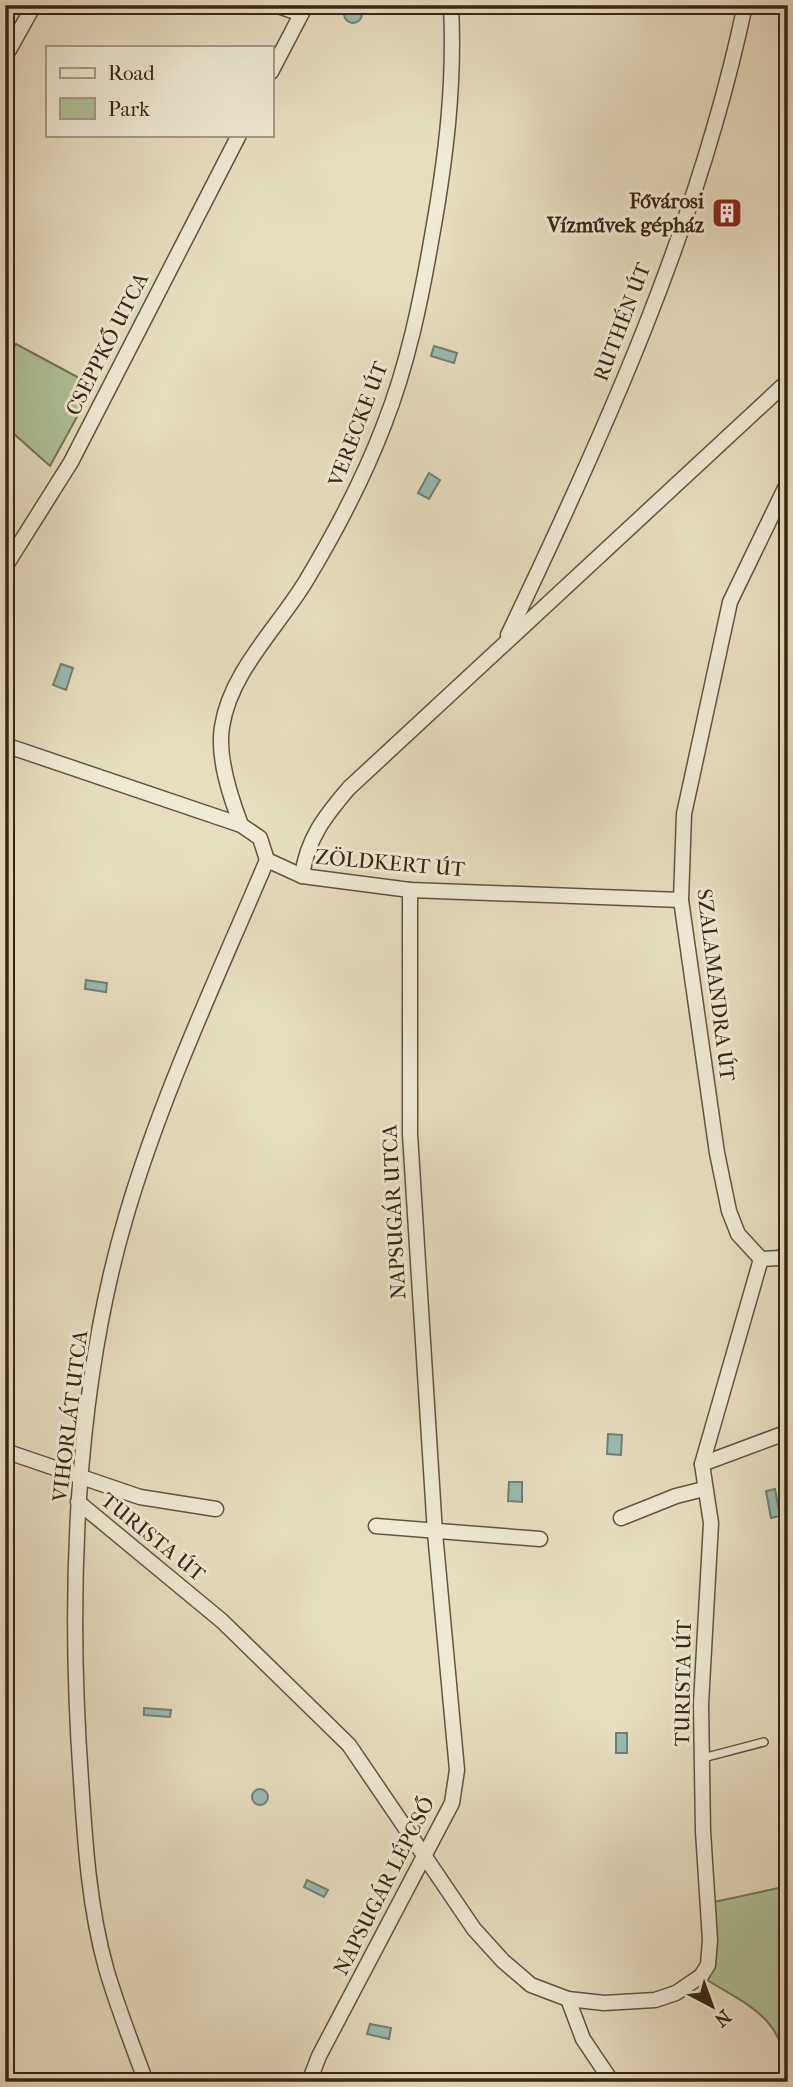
<svg xmlns="http://www.w3.org/2000/svg" width="793" height="2087" font-family="'IM FELL French Canon',serif">
<rect width="100%" height="100%" fill="#e7dec0"/>
<filter id="stains"><feTurbulence type="fractalNoise" baseFrequency=".00286" numOctaves="4"/><feColorMatrix values="0 0 0 0 .2 0 0 0 0 .09 0 0 0 0 .02 0 0 0 .5 -.17"/></filter>
<radialGradient id="worn" r=".72"><stop offset=".6" stop-color="#630" stop-opacity="0"/><stop offset="1" stop-color="#630" stop-opacity=".3"/></radialGradient>
<!-- green -->
<g fill="#afc297" stroke="#747455" stroke-width="2">
<polygon points="16,344 94,386 50,466 5,426 5,356"/>
<path d="M788 1886V2082H783C793 2017 739 2002 701 1976L709 1903Z"/>
</g>
<!-- water -->
<g fill="#97bcb3" stroke="#718073" stroke-width="2">
<circle cx="353" cy="14" r="9"/>
<polygon points="434,346 457,353 454,363 431,356"/>
<polygon points="429,473 440,480 429,499 418,493"/>
<polygon points="61,664 73,668 66,690 53,685"/>
<polygon points="86,980 107,983 106,992 85,989"/>
<polygon points="608,1434 622,1435 621,1455 607,1454"/>
<polygon points="509,1482 522,1482 522,1502 508,1501"/>
<polygon points="775,1489 780,1516 771,1518 766,1491"/>
<polygon points="144,1708 171,1710 170,1717 144,1715"/>
<rect x="616" y="1733" width="11" height="20"/>
<circle cx="260" cy="1797" r="8"/>
<polygon points="307,1880 328,1890 324,1897 304,1887"/>
<polygon points="370,2024 391,2028 389,2039 367,2034"/>
</g>
<g fill="none" stroke-linecap="round" stroke-linejoin="round">
<!-- service casing -->
<g stroke="#64533e" stroke-width="10">
<polyline id="service" points="703,1758 764,1742"/>
</g>
<!-- minor casing -->
<g stroke="#64533e" stroke-width="17">
<g id="minor">
<polyline points="275,5 301,14"/>
<polyline points="5,57 34,5"/>
<polyline points="271,72 306,5"/>
<polyline points="788,482 730,602 684,814 681,900 717,1153 729,1211 738,1234 761,1259 779,1258 788,1253"/>
<polyline points="5,567 71,462 239,135"/>
<path d="M508 635C604 434 699 224 745 5"/>
<polyline points="5,745 241,825 260,838 267,860 302,876 410,890 681,900"/>
<path d="M241 825C230 796 217 757 222 727 230 672 279 626 306 581 336 531 363 480 384 425 408 364 421 300 432 236 446 158 455 84 451 5"/>
<path d="M302 876C307 839 325 816 349 788L788 381"/>
<polyline points="5,1451 140,1497 216,1509"/>
<polyline points="702,1464 788,1432"/>
<polyline points="78,1502 222,1621 349,1745 474,1929 503,1961 531,1985 568,1999 604,2003 655,2000 676,1993 701,1976 708,1965 710,1940 703,1831 701,1704 711,1523 702,1464 761,1259"/>
<polyline points="621,1518 676,1496 704,1489"/>
<polyline points="376,1526 540,1539"/>
<polyline points="568,1999 583,2039 612,2082"/>
<path d="M146 2082C132 2044 117 2006 106 1968 89 1907 85 1842 81 1780 68 1598 74 1396 125 1220 161 1096 217 978 267 860"/>
<polyline points="309,2082 319,2056 452,1803 457,1770 435,1533 410,1134 410,890"/>
</g>
</g>
<!-- service -->
<use href="#service" stroke="#efead6" stroke-width="7"/>
<!-- minor -->
<use href="#minor" stroke="#efead6" stroke-width="14"/>
</g>
<!-- icons -->
<defs>
<g id="building-square" transform="scale(1.575)"><rect x="-9" y="-9" width="18" height="18" rx="4" fill="#8f2418" stroke="#efead6"/><path d="M-4-6H4V6H1V3H-1V6H-4ZM-2.5-4.3h1.7v1.8h-1.7ZM.8-4.3h1.7v1.8H.8ZM-2.5-1h1.7V.8h-1.7ZM.8-1h1.7V.8H.8Z" fill="#fff"/></g>
</defs>
<g fill-rule="evenodd">
<use href="#building-square" x="727" y="213"/>
</g>
<g text-anchor="middle" stroke-width="6" stroke-linejoin="round" paint-order="stroke">
<!-- poi labels -->
<g font-size="21" font-weight="bold" fill="#382513" stroke="#efead6" text-anchor="end">
<text x="704" y="208">Fővárosi<tspan x="704" dy="24">Vízművek gépház</tspan></text>
</g>
<!-- street labels -->
<g font-size="21" fill="#382513" stroke="#efead6">
<text transform="translate(622 322) rotate(-69)" y="7">RUTHÉN ÚT</text>
<text transform="translate(107 344) rotate(-63)" y="7">CSEPPKŐ UTCA</text>
<text transform="translate(358 424) rotate(-69)" y="7">VERECKE ÚT</text>
<text transform="translate(390 863) rotate(5)" y="7">ZÖLDKERT ÚT</text>
<text transform="translate(716 985) rotate(83)" y="7">SZALAMANDRA ÚT</text>
<text transform="translate(394 1212) rotate(-93)" y="7">NAPSUGÁR UTCA</text>
<text transform="translate(70 1416) rotate(-83)" y="7">VIHORLÁT UTCA</text>
<text transform="translate(153 1537) rotate(39)" y="7">TURISTA ÚT</text>
<text transform="translate(683 1683) rotate(-89)" y="7">TURISTA ÚT</text>
<text transform="translate(384 1886) rotate(-63)" y="7">NAPSUGÁR LÉPCSŐ</text>
</g>
</g>
<!-- margin -->
<rect width="793" height="2087" fill="none" stroke="#e7dec0" stroke-width="28"/>
<rect x="7" y="7" width="779" height="2073" fill="none" stroke="#382513" stroke-width="3.5"/>
<rect x="14" y="14" width="765" height="2059" fill="none" stroke="#382513" stroke-width="2"/>
<!-- legend -->
<rect x="46" y="46" width="228" height="91" fill="#efead6" stroke="#a69b88" stroke-width="2"/>
<rect x="60" y="68" width="35" height="10" fill="#efead6" stroke="#a69b88" stroke-width="2"/>
<text x="108" y="80" font-size="21" fill="#382513">Road</text>
<rect x="60" y="98" width="35" height="21" fill="#afc297" stroke="#a69b88" stroke-width="2"/>
<text x="108" y="116" font-size="21" fill="#382513">Park</text>
<!-- north arrow -->
<g transform="translate(712 2006) rotate(139)" stroke="#efead6" stroke-width="5" paint-order="stroke">
<path d="M0-5L12 26L0 18L-12 26Z" fill="#382513"/>
<text y="-10" font-size="19" font-weight="bold" text-anchor="middle" fill="#382513">N</text>
</g>
<rect width="100%" height="100%" filter="url(#stains)"/>
<rect width="100%" height="100%" fill="url(#worn)"/>
</svg>
